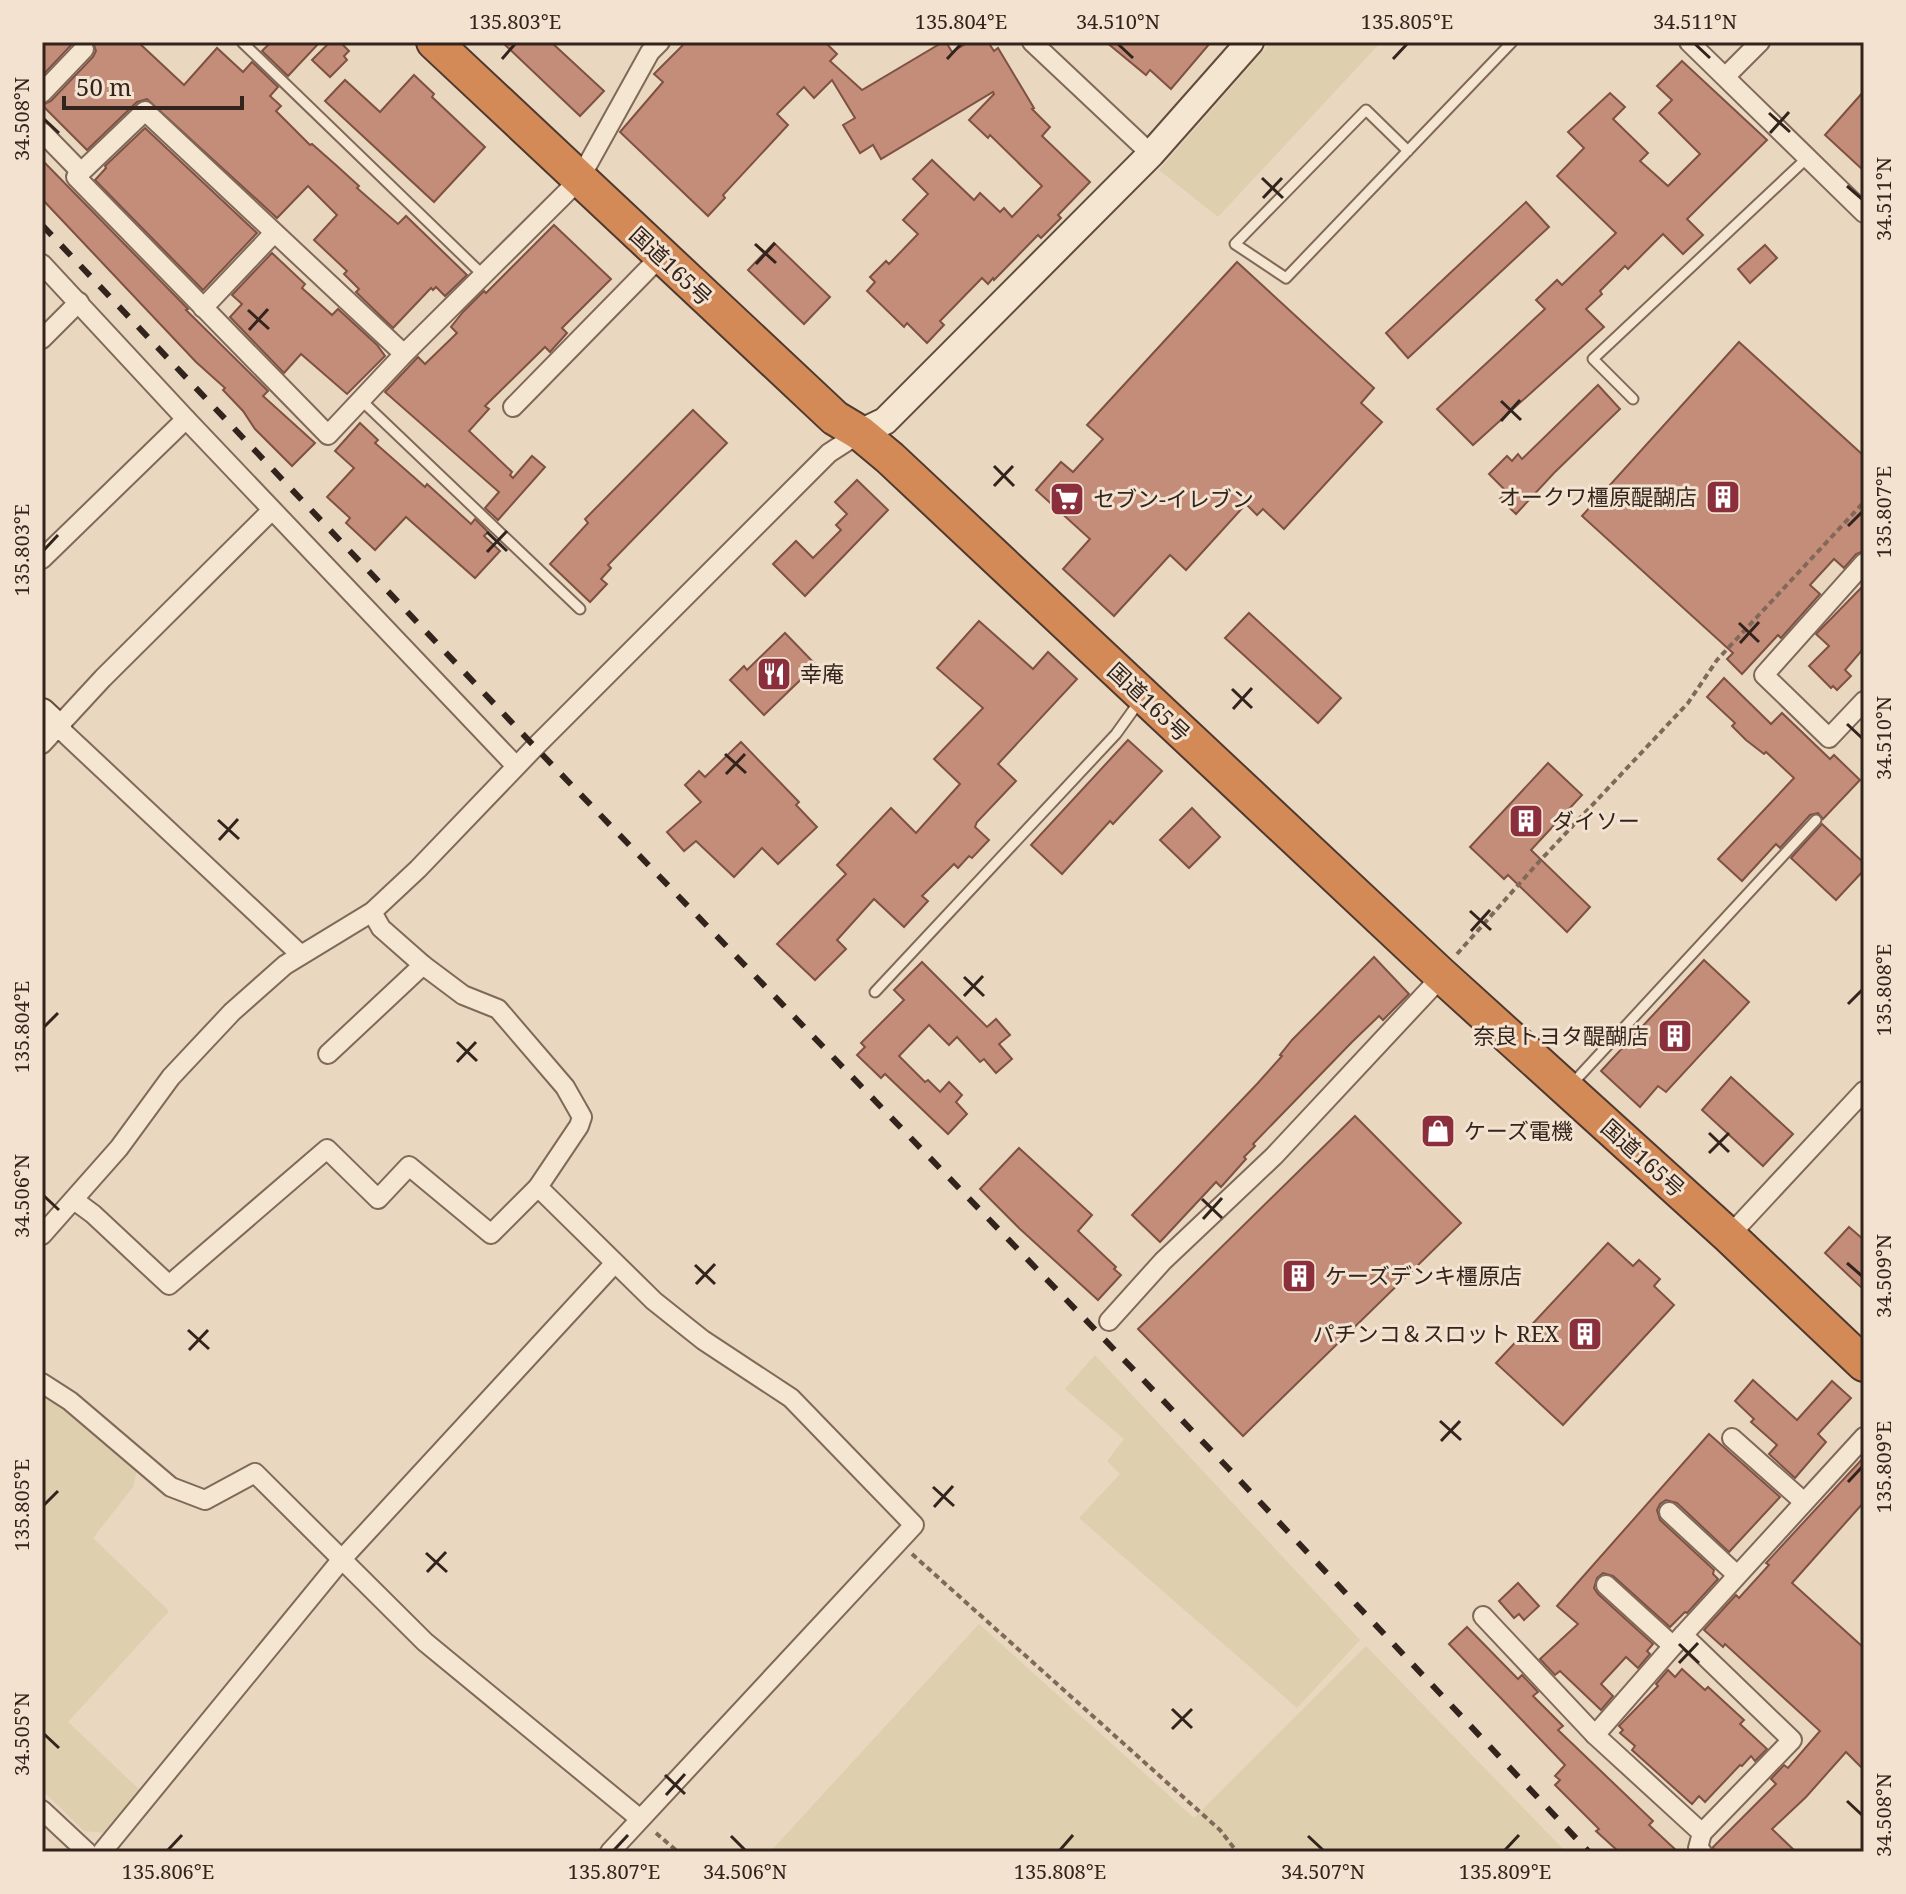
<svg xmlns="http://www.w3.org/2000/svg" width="1906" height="1894" font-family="'Noto Serif','Noto Sans JP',serif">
<rect width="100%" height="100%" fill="#e9d7c0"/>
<!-- farmland -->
<g fill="#decfae">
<polygon points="1271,42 1381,42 1218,217 1159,170"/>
<polygon points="1095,1355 1360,1640 1297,1708 1079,1518 1120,1474 1107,1461 1124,1439 1065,1389"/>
<polygon points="47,1394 138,1466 133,1487 93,1538 169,1611 68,1722 144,1794 106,1833 84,1831 42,1790 42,1400"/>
<polygon points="979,1624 1194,1818 1366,1646 1566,1852 770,1852"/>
</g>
<!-- building -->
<g fill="#c48d79" stroke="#7e5142" stroke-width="2">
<polygon points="42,42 74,42 42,76"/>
<polygon points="93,42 138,42 184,85 217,48 243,72 252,62 278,87 270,96 281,106 276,111 310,145 312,144 337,166 359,186 357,188 398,224 406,216 467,275 445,296 436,287 433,290 431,288 393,328 356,292 359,289 344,274 347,271 314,240 337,215 308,186 277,218 147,99 137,102 87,150 42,105 51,101 93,57 96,51"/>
<polygon points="271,42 320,42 288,76 262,51"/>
<polygon points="330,42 340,42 349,51 344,56 347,60 330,77 312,60"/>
<polygon points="502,42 551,42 604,91 580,116"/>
<polygon points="686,42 825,42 837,54 830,61 862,90 943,42 946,42 952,52 969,42 988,42 994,51 998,48 1034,108 1032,109 1050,127 1042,136 1090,182 1058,215 1061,218 1041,238 1038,235 994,280 993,278 988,284 982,278 940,321 944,325 927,343 907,323 904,327 867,291 875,282 870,277 886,261 889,264 918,234 903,220 928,194 913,179 932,160 974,200 980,193 1000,212 1004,208 1012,217 1042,186 990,135 988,138 969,120 994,94 993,92 881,159 873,145 860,153 843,125 855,118 832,80 814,98 804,87 777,114 788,125 723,195 725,198 708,216 620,132 663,82 654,74"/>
<polygon points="1106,42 1211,42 1171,89 1150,70 1146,75"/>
<polygon points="1682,61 1767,140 1687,219 1703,235 1683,254 1663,234 1628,269 1625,266 1600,291 1602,294 1586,309 1604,327 1473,445 1437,409 1545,309 1536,300 1557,280 1562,285 1616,233 1557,176 1584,148 1568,132 1610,93 1625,107 1613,119 1648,153 1640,161 1668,186 1700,154 1659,113 1672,100 1657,86"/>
<polygon points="414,75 434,94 432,97 485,147 434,202 325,101 345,80 380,112"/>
<polygon points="1864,91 1864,171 1825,135"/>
<polygon points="145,128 257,233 203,290 95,180 106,168 105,166"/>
<polygon points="42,160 188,309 186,310 268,391 263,396 315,443 292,466 255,429 243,411 223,390 225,388 196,362 42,199"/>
<polygon points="1526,202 1549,227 1408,358 1386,333"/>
<polygon points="554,225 611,279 562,328 567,333 550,352 545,347 485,406 489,409 469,431 512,472 510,475 513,478 532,456 545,467 498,520 485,508 499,492 385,392 418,357 425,364 457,333 451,327 463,312 484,291 486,293"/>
<polygon points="774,243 830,297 804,324 748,270"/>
<polygon points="1765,245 1777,258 1750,283 1738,269"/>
<polygon points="272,253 305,284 302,288 332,315 338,309 377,345 385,356 347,394 301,354 284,373 230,317 242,304 232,295"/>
<polygon points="1237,262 1374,388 1361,403 1382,422 1284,529 1263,509 1257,515 1246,504 1186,570 1170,555 1114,616 1063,569 1090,539 1036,490 1061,462 1073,472 1103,439 1087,425"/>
<polygon points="1739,342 1864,456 1864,551 1856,554 1844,568 1834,559 1810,585 1820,594 1781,638 1778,635 1742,674 1727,659 1733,653 1582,516"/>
<polygon points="1598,385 1620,409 1554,473 1516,514 1500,499 1507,492 1489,474 1507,456 1512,461 1518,454 1522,459"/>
<polygon points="693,410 727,443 608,565 611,568 601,579 607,584 590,602 550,564 588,523 585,519"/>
<polygon points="360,423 378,440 375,443 425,487 427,484 471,524 475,519 488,532 484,536 500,551 475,578 406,517 375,550 346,523 350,518 327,497 354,468 335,451"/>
<polygon points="857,480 888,510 805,596 773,564 796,541 813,558 841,530 836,525 847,514 835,502"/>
<polygon points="1864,581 1864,648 1845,670 1851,676 1837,690 1833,686 1831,688 1809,666 1829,646 1816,634 1864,585 1862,584"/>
<polygon points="1249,613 1341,698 1318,723 1225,638"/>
<polygon points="979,621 1033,669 1048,652 1077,679 998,764 1016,781 977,822 975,827 989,840 972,858 969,856 958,868 954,864 922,896 928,901 904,927 874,899 837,940 846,949 815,980 777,944 846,874 837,865 891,808 916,833 960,784 934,759 983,708 937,668"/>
<polygon points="785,633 816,665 764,715 730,680 744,666 747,670"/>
<polygon points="1724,678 1771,724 1782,713 1830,759 1834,755 1860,780 1823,819 1818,813 1810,815 1780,848 1776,844 1742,881 1718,859 1794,778 1766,752 1764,754 1746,740 1732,726 1735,723 1707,697"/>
<polygon points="1128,740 1162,771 1113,824 1110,821 1062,874 1031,845"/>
<polygon points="741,742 799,802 796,805 817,827 778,864 762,848 734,877 696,841 684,851 667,832 701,802 685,785 699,771 705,777"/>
<polygon points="1548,763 1582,795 1531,850 1590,907 1567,932 1508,875 1504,879 1470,847"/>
<polygon points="1192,808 1220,837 1189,868 1160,840"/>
<polygon points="1822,824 1864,863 1864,870 1836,900 1791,858"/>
<polygon points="1374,957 1409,994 1383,1020 1379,1016 1352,1042 1253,1144 1255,1146 1244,1157 1246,1159 1221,1187 1216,1182 1160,1242 1132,1215 1257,1084 1282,1056 1280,1055 1292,1040"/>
<polygon points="1704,960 1749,1002 1666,1092 1658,1086 1640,1107 1601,1071"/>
<polygon points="922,962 987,1027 996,1019 1010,1035 999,1044 1012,1059 996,1073 984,1059 980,1062 957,1037 949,1045 929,1025 899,1056 925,1082 928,1080 940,1092 949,1082 962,1095 956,1102 967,1114 948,1134 885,1074 881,1078 857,1055 865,1047 861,1043 904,1000 894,990"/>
<polygon points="1731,1077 1793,1134 1763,1166 1702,1110"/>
<polygon points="1355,1116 1461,1223 1243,1436 1138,1329"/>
<polygon points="1019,1148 1092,1215 1078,1231 1116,1267 1114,1269 1121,1275 1098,1300 1020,1229 980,1189"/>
<polygon points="1849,1227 1864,1240 1864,1290 1825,1253"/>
<polygon points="1608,1243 1633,1266 1639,1260 1660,1279 1654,1286 1674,1305 1563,1425 1496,1363"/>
<polygon points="1753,1380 1797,1420 1832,1381 1851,1398 1818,1434 1826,1442 1795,1478 1769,1454 1777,1445 1751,1422 1754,1419 1735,1401"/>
<polygon points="1709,1434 1780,1497 1729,1552 1677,1503 1666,1500 1660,1504 1657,1510 1660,1520 1714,1570 1713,1574 1718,1579 1687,1613 1685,1612 1670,1627 1613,1576 1603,1573 1597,1578 1594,1588 1598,1594 1653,1644 1647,1651 1650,1654 1638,1668 1626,1657 1601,1684 1613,1696 1601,1710 1560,1671 1555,1675 1540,1659 1578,1624 1557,1606"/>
<polygon points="1864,1457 1864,1502 1792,1583 1864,1648 1864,1770 1846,1752 1806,1797 1772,1829 1796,1852 1714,1852 1713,1847 1776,1784 1771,1779 1784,1765 1788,1768 1820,1731 1725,1644 1723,1647 1704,1630 1736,1595 1739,1598 1769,1565 1766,1563"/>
<polygon points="1518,1583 1539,1606 1524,1620 1519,1614 1514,1618 1499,1601"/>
<polygon points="1467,1627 1518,1679 1522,1675 1538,1692 1533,1696 1563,1726 1558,1730 1653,1821 1649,1825 1678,1852 1619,1852 1596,1831 1599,1829 1555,1785 1560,1780 1555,1776 1565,1765 1449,1644"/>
<polygon points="1682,1669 1705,1690 1708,1687 1744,1720 1740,1724 1767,1749 1755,1761 1751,1756 1742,1766 1740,1765 1705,1802 1699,1796 1692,1804 1632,1750 1635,1746 1620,1733 1623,1730 1619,1726 1658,1686 1656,1684 1668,1670 1675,1677"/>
</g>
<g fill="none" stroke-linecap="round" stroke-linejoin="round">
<!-- lane casing -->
<g stroke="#81695a" stroke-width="13">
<g id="lane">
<polyline points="242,42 484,276"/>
<polyline points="1408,151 1366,110 1235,244 1286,278 1512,42"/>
<polyline points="1633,399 1593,359 1806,159"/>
<polyline points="362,401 580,609"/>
<polyline points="875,992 1116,734 1139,702"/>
<polyline points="1572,1084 1816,820"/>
</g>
</g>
<!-- street casing -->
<g stroke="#81695a" stroke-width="22">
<g id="street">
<polyline points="1032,42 1151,154"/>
<polyline points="1689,42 1864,213"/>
<polyline points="1726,76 1760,42"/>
<polyline points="42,93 84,49"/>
<polyline points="42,132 81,172"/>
<polyline points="42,264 186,419 516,766"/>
<polyline points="203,308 274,233"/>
<polyline points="42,339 79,302"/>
<polyline points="404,354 145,111 76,177 328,435 404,354 579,180 650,52 660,42"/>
<polyline points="513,407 661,256"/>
<polyline points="42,559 186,419"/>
<polyline points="1864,563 1764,675 1829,738 1864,701"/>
<polyline points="58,727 301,955"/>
<polyline points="42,744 103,678 272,510"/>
<polyline points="372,912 381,928 423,965 463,995 498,1009 565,1087 582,1117 579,1126 538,1187 654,1301 703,1340 791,1398 914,1525 610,1852"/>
<polyline points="328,1054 423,965"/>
<polyline points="74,1200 93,1214 169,1285 327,1149 378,1199 409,1166 491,1234 538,1187"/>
<polyline points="42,1235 119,1148 171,1077 232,1012 285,965 372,912 418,869 535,747 829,453 860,433"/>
<polyline points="1729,1236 1864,1091"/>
<polyline points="1109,1321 1163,1261 1274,1156 1430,989 1440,974"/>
<polyline points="42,1383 70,1401 171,1487 205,1500 255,1473 425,1642 639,1818"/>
<polyline points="1732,1438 1804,1502"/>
<polyline points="1669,1512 1737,1575"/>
<polyline points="1606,1585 1673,1646"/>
<polyline points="1483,1616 1595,1735 1702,1833 1698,1848 1702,1852"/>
<polyline points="1683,1635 1792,1740 1702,1833"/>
<polyline points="1595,1735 1673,1646 1864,1437"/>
<polyline points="42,1810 87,1852"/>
<polyline points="102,1852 342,1559 614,1264"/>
</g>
</g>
<!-- secondary casing -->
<g stroke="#624a3d" stroke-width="30">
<g id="secondary">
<polyline points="860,433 885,421 1151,154 1250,42"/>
<polyline points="42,712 58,727"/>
</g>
</g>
<!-- highway casing -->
<g stroke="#4f382e" stroke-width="38">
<polyline id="highway" points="434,42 835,418 860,433 890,458 1440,974 1729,1236 1864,1364"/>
</g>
<!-- path -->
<g stroke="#81695a" stroke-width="4" stroke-dasharray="6 4" stroke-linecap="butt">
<polyline points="1457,954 1536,865 1688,703 1717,660 1864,502"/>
<polyline points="912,1554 1220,1830 1237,1852"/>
<polyline points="656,1833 678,1852"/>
</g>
<!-- lane -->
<use href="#lane" stroke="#f5e6d2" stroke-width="9"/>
<!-- street -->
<use href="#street" stroke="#f5e6d2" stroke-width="18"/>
<!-- secondary -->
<use href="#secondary" stroke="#f5e6d2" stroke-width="26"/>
<!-- highway -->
<use href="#highway" stroke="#d38a57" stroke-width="34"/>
<!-- rail -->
<polyline stroke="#32241d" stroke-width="6" stroke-dasharray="14 14" stroke-linecap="butt" points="42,225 535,747 1229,1469 1589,1852"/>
</g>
<!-- ticks -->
<path fill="none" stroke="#32241d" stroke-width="3" d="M1118 44 1133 58M1695 44 1710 58M502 59 515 44M947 59 961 44M1393 59 1407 44M1769 113 1790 132M44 119 59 133M1770 133 1789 112M1262 178 1283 198M1847 186 1862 199M1263 198 1282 178M755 244 776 263M756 264 775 243M248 310 269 329M249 330 268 309M1501 401 1521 420M1501 421 1520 400M994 466 1014 486M994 486 1013 466M1848 526 1862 512M487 532 507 551M44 550 58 535M487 552 507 531M1739 623 1759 642M1740 643 1759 622M1232 689 1252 708M1233 709 1252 688M1847 724 1862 738M725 754 746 773M726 774 745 754M218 820 239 839M219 840 238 819M1470 911 1491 930M1471 931 1490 910M964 977 984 996M964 996 983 976M1848 1004 1862 990M44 1027 58 1013M457 1042 477 1061M457 1062 476 1042M1709 1133 1729 1152M1709 1153 1729 1133M44 1196 59 1210M1202 1199 1222 1218M1203 1219 1222 1198M1847 1263 1862 1276M695 1265 715 1284M696 1284 715 1264M188 1330 209 1349M189 1350 208 1330M1440 1421 1461 1440M1441 1441 1460 1421M1848 1482 1862 1467M933 1487 954 1506M44 1505 58 1491M934 1507 953 1486M426 1553 447 1572M427 1572 446 1552M1679 1644 1699 1663M1679 1663 1698 1643M1172 1709 1192 1728M1172 1729 1192 1709M44 1734 59 1748M665 1775 685 1794M666 1795 685 1774M1847 1801 1862 1815M731 1836 745 1850M1308 1836 1323 1850M168 1850 182 1835M614 1850 628 1835M1060 1850 1073 1835M1505 1850 1519 1835"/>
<!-- icons -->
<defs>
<g id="building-square" transform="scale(1.8)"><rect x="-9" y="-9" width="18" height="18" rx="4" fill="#8b2f3d" stroke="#f2e2cf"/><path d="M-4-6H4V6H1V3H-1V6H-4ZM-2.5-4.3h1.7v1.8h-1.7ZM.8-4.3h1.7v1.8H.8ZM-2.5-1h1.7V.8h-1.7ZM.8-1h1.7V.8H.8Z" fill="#fff"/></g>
<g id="supermarket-square" transform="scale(1.8)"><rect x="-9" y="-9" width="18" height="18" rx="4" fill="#8b2f3d" stroke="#f2e2cf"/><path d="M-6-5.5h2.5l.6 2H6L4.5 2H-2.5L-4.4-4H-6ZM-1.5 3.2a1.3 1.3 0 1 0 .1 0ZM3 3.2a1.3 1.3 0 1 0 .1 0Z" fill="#fff"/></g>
<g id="restaurant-square" transform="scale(1.8)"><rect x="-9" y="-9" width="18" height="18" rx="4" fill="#8b2f3d" stroke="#f2e2cf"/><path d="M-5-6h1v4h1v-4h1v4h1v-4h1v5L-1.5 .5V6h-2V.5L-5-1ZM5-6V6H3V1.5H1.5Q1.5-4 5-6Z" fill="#fff"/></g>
<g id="shop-square" transform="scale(1.8)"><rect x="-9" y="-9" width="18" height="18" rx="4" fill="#8b2f3d" stroke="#f2e2cf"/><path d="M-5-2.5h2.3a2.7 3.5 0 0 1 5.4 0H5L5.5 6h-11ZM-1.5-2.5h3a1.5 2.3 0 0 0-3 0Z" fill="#fff"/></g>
</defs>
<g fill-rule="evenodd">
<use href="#building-square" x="1723" y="497"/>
<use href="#supermarket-square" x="1067" y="499"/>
<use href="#restaurant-square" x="774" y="674"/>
<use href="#building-square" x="1526" y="821"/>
<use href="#building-square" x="1675" y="1036"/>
<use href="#shop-square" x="1438" y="1131"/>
<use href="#building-square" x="1299" y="1276"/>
<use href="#building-square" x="1585" y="1334"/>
</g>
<g text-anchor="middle" stroke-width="6" stroke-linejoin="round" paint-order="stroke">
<!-- street labels -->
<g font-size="22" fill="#32241d" stroke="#f2e2cf">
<text transform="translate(671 266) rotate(43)" y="8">国道165号</text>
<text transform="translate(1149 702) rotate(43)" y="8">国道165号</text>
<text transform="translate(1643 1158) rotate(42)" y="8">国道165号</text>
</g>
<!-- poi labels -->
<g font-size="22" fill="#32241d" stroke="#f2e2cf" text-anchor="start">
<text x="1697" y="505" text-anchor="end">オークワ橿原醍醐店</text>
<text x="1093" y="507">セブン-イレブン</text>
<text x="800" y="682">幸庵</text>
<text x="1552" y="829">ダイソー</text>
<text x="1649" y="1044" text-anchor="end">奈良トヨタ醍醐店</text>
<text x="1464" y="1139">ケーズ電機</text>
<text x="1325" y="1284">ケーズデンキ橿原店</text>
<text x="1559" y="1342" text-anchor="end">パチンコ＆スロット REX</text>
</g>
</g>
<!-- border -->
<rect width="1906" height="1894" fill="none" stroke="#f2e2cf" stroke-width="88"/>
<!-- scale -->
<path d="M64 96v12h178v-12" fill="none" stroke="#32241d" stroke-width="4"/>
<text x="76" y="96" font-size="24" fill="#32241d" stroke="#f2e2cf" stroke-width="6" paint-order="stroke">50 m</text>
<rect x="44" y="44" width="1818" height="1806" fill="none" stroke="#32241d" stroke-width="3"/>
<g font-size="20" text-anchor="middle" fill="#32241d">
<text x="515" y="29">135.803°E</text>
<text x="961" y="29">135.804°E</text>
<text x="1118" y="29">34.510°N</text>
<text x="1407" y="29">135.805°E</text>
<text x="1695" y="29">34.511°N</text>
<text transform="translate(22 119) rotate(-90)" y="7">34.508°N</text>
<text transform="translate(1884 199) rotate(-90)" y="7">34.511°N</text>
<text transform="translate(1884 512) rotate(-90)" y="7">135.807°E</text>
<text transform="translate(22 550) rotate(-90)" y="7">135.803°E</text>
<text transform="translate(1884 738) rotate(-90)" y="7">34.510°N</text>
<text transform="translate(1884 990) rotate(-90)" y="7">135.808°E</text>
<text transform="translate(22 1027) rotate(-90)" y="7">135.804°E</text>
<text transform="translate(22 1196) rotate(-90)" y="7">34.506°N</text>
<text transform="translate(1884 1276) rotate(-90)" y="7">34.509°N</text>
<text transform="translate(1884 1467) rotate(-90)" y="7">135.809°E</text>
<text transform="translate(22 1505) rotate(-90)" y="7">135.805°E</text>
<text transform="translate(22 1734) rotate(-90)" y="7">34.505°N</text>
<text transform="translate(1884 1815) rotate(-90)" y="7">34.508°N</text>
<text x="168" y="1879">135.806°E</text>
<text x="614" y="1879">135.807°E</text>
<text x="745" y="1879">34.506°N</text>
<text x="1060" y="1879">135.808°E</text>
<text x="1323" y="1879">34.507°N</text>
<text x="1505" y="1879">135.809°E</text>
</g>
</svg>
